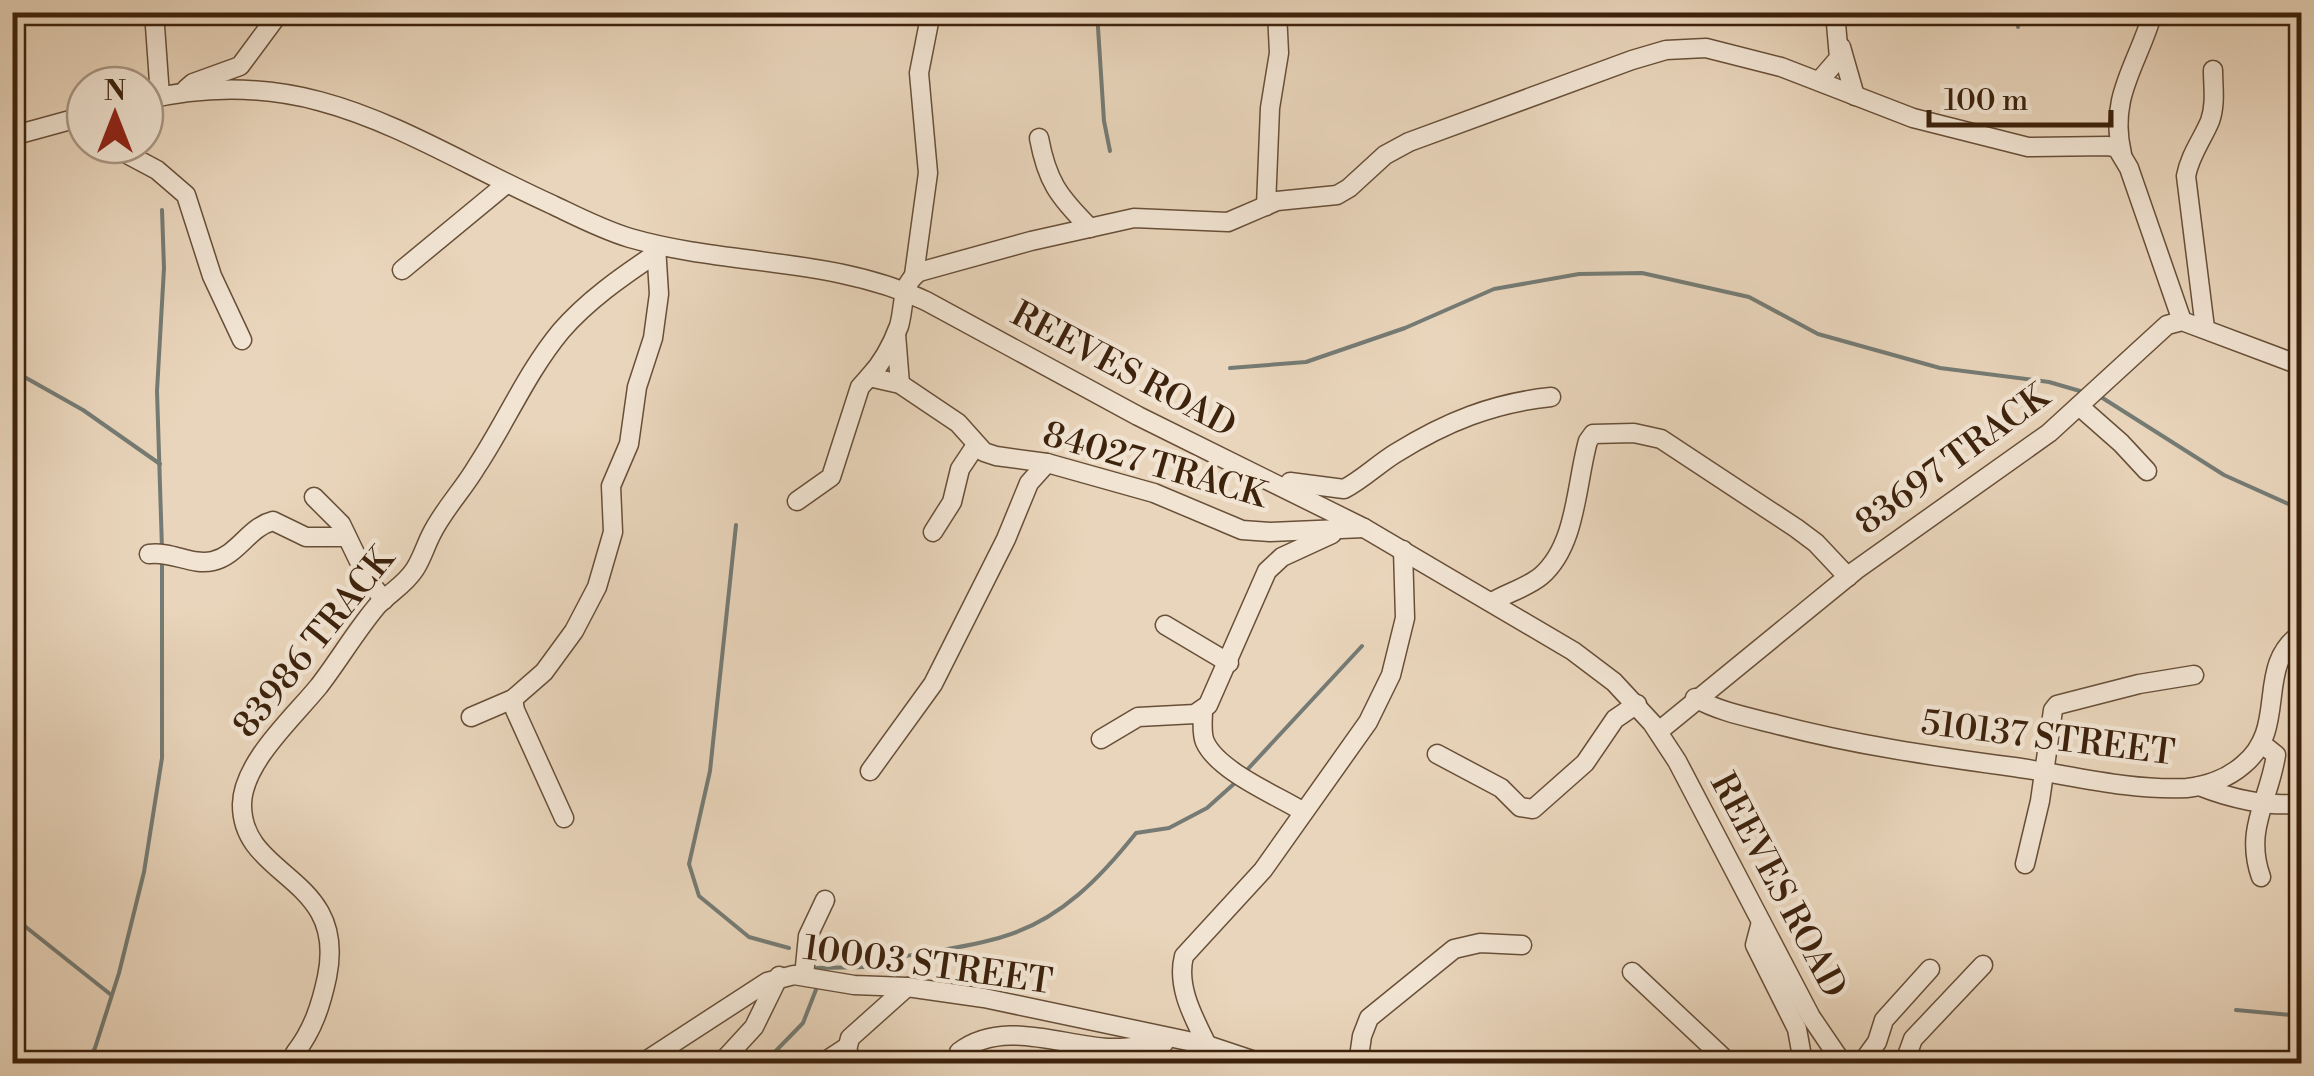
<svg xmlns="http://www.w3.org/2000/svg" width="2314" height="1076" font-family="'Libre Bodoni',serif">
<rect width="100%" height="100%" fill="#e9d5bb"/>
<filter id="stains"><feTurbulence type="fractalNoise" baseFrequency=".002" numOctaves="4"/><feColorMatrix values="0 0 0 0 .2 0 0 0 0 .09 0 0 0 0 .02 0 0 0 .5 -.17"/></filter>
<radialGradient id="worn" r=".72"><stop offset=".6" stop-color="#630" stop-opacity="0"/><stop offset="1" stop-color="#630" stop-opacity=".3"/></radialGradient>
<g fill="none" stroke-linecap="round" stroke-linejoin="round">
<!-- stream -->
<g stroke="#757b74" stroke-width="4">
<polyline points="1097,12 1104,121 1110,151"/>
<polyline points="604,17 606,12"/>
<polyline points="2018,27 2020,12"/>
<polyline points="1230,368 1306,362 1405,328 1494,289 1579,274 1642,273 1749,297 1818,334 1940,368 2049,382 2080,391"/>
<polyline points="12,370 83,410 160,464"/>
<polyline points="2101,397 2224,475 2302,510"/>
<polyline points="736,525 710,771 689,864 699,896 749,937 789,948"/>
<polyline points="162,549 157,391 164,268 162,210"/>
<polyline points="1246,771 1362,646"/>
<polyline points="12,916 110,994"/>
<path d="M881 965 891 959C928 951 969 948 1005 936 1061 919 1101 877 1136 833L1169 828 1207 808 1236 782"/>
<polyline points="817,968 868,967"/>
<polyline points="2236,1010 2302,1016"/>
<polyline points="86,1064 95,1048 119,973 144,872 162,758 162,559"/>
<polyline points="763,1064 803,1023 817,987"/>
</g>
<!-- minor casing -->
<g stroke="#684f38" stroke-width="21">
<g id="minor">
<polyline points="154,12 160,96"/>
<polyline points="1841,47 1855,96"/>
<polyline points="1820,80 1839,58 1835,12"/>
<polyline points="186,89 193,83 240,66 280,12"/>
<path d="M145 100C312 60 411 141 553 205 578 217 603 230 630 238 727 266 833 257 926 301L1138 416 1364 528 1573 651 1614 682 1652 723 1677 761 1811 1017 1843 1064"/>
<polyline points="12,136 85,116"/>
<path d="M1039 138C1047 181 1058 196 1090 228"/>
<polyline points="110,145 157,170 186,195 212,276 242,340"/>
<path d="M2122 154C2108 96 2138 65 2153 12"/>
<polyline points="1266,206 1270,108 1279,53 1277,12"/>
<polyline points="402,270 505,185"/>
<polyline points="914,275 928,173 919,73 931,12"/>
<path d="M2205 328 2186 176C2190 155 2202 140 2210 121 2216 104 2213 87 2213 70"/>
<polyline points="896,334 900,384"/>
<polyline points="2079,406 2121,443 2147,471"/>
<path d="M1290 482 1344 489C1362 480 1378 464 1396 453 1446 422 1493 403 1551 397"/>
<polyline points="314,497 341,524 368,580 384,600"/>
<polyline points="797,501 831,477 860,387 869,377"/>
<path d="M1364 528 1270 532 1242 530 1154 493 1047 463 996 456 984 452 958 423 900 384 869 377C883 362 892 345 899 326 905 306 900 285 919 272L1031 241 1134 218 1228 222 1277 201 1337 195 1349 188 1385 155 1409 142 1632 60 1666 50 1706 48 1781 67 1913 118 2028 147 2108 146 2117 148 2129 168 2182 321"/>
<polyline points="933,532 952,502 960,469 976,445"/>
<path d="M149 554C172 551 192 566 213 561 238 555 249 527 273 521L306 537H347"/>
<path d="M1492 602C1507 593 1528 587 1541 576 1577 545 1576 483 1588 441L1593 434 1634 433 1661 439 1796 528 1816 543 1848 577"/>
<polyline points="1165,625 1229,663"/>
<path d="M1695 698C1720 712 1748 717 1775 724 1855 745 1932 756 2014 767 2070 775 2130 791 2187 788 2207 786 2228 778 2243 765 2290 727 2253 666 2302 633"/>
<polyline points="513,699 515,710 564,818"/>
<path d="M1203 710C1203 720 1201 733 1205 742 1218 771 1276 795 1302 811"/>
<polyline points="471,717 513,699 544,672 574,631 597,587 613,532 611,486 629,444 637,387 653,338 659,294 656,246"/>
<polyline points="1659,731 1856,570 2049,433 2167,325 2182,321 2302,366"/>
<polyline points="1101,739 1138,717 1195,714 1208,705 1267,571 1282,557 1332,534"/>
<polyline points="1437,754 1501,788 1520,807 1533,809 1585,763 1615,719 1637,704"/>
<polyline points="870,771 933,684 1006,539 1029,483 1047,463"/>
<path d="M2199 786C2229 798 2269 808 2302 803"/>
<polyline points="2025,864 2040,801 2053,710 2057,705 2139,684 2194,675"/>
<path d="M2261 877C2244 829 2269 801 2276 755L2261 743"/>
<polyline points="1761,922 1755,945 1797,1029 1803,1062"/>
<polyline points="1632,972 1730,1064"/>
<polyline points="804,976 808,936 825,900"/>
<path d="M1207 1045C1194 1018 1176 987 1184 956L1263 870 1368 722 1391 675 1405 618 1403 550"/>
<path d="M959 1052C1002 1019 1059 1045 1108 1048 1126 1049 1145 1045 1164 1043"/>
<path d="M295 1053C313 1030 321 1005 327 977 348 875 241 879 242 804 243 762 294 717 319 686 339 660 356 631 377 606 389 593 405 585 415 569 422 558 425 547 431 535 443 510 463 490 477 466 506 422 527 372 561 331 587 301 621 277 654 255"/>
<polyline points="641,1064 767,982 794,975 854,985 907,987 984,998 1207,1045 1264,1064"/>
<polyline points="720,1064 754,1027 779,976"/>
<polyline points="821,1064 847,1047"/>
<polyline points="854,1064 847,1050 850,1038 907,987"/>
<polyline points="1358,1064 1362,1036 1369,1018 1454,949 1480,943 1522,945"/>
<polyline points="1861,1064 1877,1042 1884,1020 1930,969"/>
<polyline points="1904,1064 1913,1039 1983,965"/>
</g>
</g>
<!-- minor -->
<use href="#minor" stroke="#f1e4d3" stroke-width="18"/>
</g>
<g text-anchor="middle" stroke-width="9" stroke-linejoin="round" paint-order="stroke">
<!-- street labels -->
<g font-size="35" fill="#3d220c" stroke="#f1e4d3">
<text transform="translate(1124 369) rotate(28)" y="12">REEVES ROAD</text>
<text transform="translate(1952 459) rotate(-36)" y="12">83697 TRACK</text>
<text transform="translate(1155 464) rotate(16)" y="12">84027 TRACK</text>
<text transform="translate(313 642) rotate(-51)" y="12">83986 TRACK</text>
<text transform="translate(2048 737) rotate(7)" y="12">510137 STREET</text>
<text transform="translate(1779 885) rotate(62)" y="12">REEVES ROAD</text>
<text transform="translate(928 964) rotate(8)" y="12">10003 STREET</text>
</g>
</g>
<!-- margin -->
<rect width="2314" height="1076" fill="none" stroke="#e9d5bb" stroke-width="50"/>
<rect x="15" y="15" width="2284" height="1046" fill="none" stroke="#3d220c" stroke-width="5"/>
<rect x="25" y="25" width="2264" height="1026" fill="none" stroke="#3d220c" stroke-width="2.5"/>
<!-- north arrow -->
<g transform="translate(115 115)"><circle r="48" fill="#f1e4d3" stroke="#a99683" stroke-width="2.5"/>
<path d="M0-8L18 38L0 25L-18 38Z" fill="#8f2418"/>
<text y="-15" font-size="28" font-weight="bold" text-anchor="middle" fill="#3d220c">N</text>
</g>
<!-- scale -->
<path d="M1929 110v15h182v-15" fill="none" stroke="#3d220c" stroke-width="5"/>
<text x="1944" y="110" font-size="30" fill="#3d220c" stroke="#f1e4d3" stroke-width="8" paint-order="stroke">100 m</text>
<rect width="100%" height="100%" filter="url(#stains)"/>
<rect width="100%" height="100%" fill="url(#worn)"/>
</svg>
